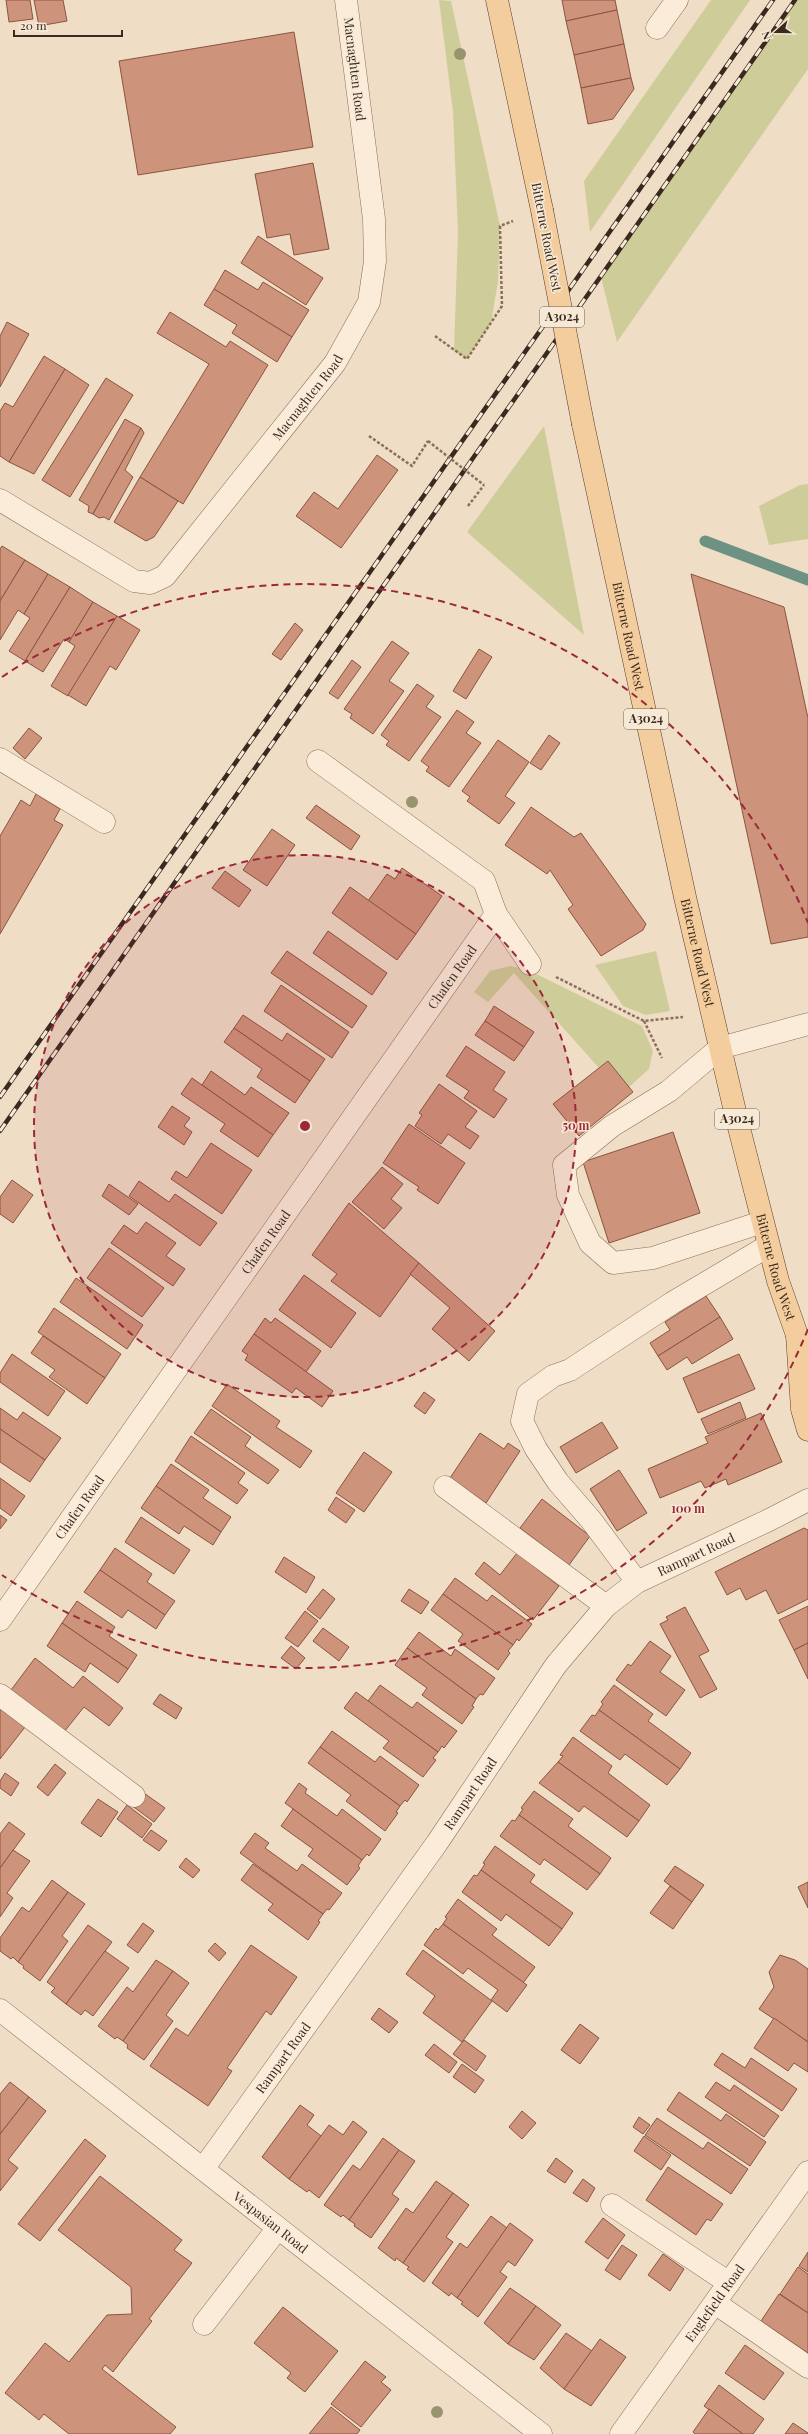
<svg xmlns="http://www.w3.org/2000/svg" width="808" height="2434" font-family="'Playfair Display',serif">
<rect width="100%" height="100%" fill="#efddc6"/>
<!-- green -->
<g fill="#cecd99">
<polygon points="439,0 451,1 500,226 498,281 491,323 467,359 454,351 458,232 453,112"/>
<polygon points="711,0 750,0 590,232 584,181"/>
<polygon points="795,0 808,0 808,69 617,342 601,277"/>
<polygon points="544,426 584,635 467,532"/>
<polygon points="808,484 808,539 769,545 759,506 800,485"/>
<polygon points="656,951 670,1011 646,1015 623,1006 595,965"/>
<polygon points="510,966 526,969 642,1026 653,1051 649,1069 629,1087 608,1061 599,1068 514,973 488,1002 474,992 490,971"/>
</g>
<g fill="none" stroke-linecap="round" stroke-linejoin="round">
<!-- stream -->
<polyline stroke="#6d9284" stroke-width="11" points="705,541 808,580"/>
</g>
<!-- building -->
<g fill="#ce937b" stroke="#8b5440">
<polygon points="6,0 30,0 33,19 9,22"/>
<polygon points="34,0 63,0 67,21 39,26"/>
<polygon points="562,0 615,0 617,10 566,21"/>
<polygon points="617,10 624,44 574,55 566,21"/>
<polygon points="294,32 313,147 138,175 119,61"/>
<polygon points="624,44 631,78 581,88 574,55"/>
<polygon points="631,78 634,89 613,119 588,124 581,88"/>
<polygon points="313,163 329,249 294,255 290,234 267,238 255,174"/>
<polygon points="258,236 323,278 306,305 241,263"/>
<polygon points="225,270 258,290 263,282 309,310 292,337 214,289"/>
<polygon points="214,289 292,337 277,362 232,333 237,325 204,305"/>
<polygon points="170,312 226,347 230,341 268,365 183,504 140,477 209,364 157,333"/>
<polygon points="7,322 29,334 0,387 0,336"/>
<polygon points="44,356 65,369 9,462 0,456 0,411 5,403 13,407"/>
<polygon points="65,369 89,385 34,474 9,462"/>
<polygon points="106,378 133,395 70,497 42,480"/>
<polygon points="125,419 141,428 93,514 88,512 89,506 79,500"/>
<polygon points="141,428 144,433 125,470 133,477 109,520 104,517 99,518 93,514"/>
<polygon points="377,455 398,470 341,548 296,516 314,492 338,509"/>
<polygon points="140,477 178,501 154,537 146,541 114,522"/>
<polygon points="2,546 25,560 0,601 0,549"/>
<polygon points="25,560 48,574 24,614 18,610 0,640 0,601"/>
<polygon points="48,574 70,587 25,661 9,651 30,618 24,614"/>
<polygon points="691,574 784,607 808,718 808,937 771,944"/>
<polygon points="70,587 93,602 69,642 64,639 43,672 25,661"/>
<polygon points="93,602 117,616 68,696 51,686 75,646 69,642"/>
<polygon points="117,616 140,630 116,670 110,666 86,706 68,695"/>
<polygon points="295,623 303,630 281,660 272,654"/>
<polygon points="392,641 409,653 389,681 404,691 373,734 350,718 352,714 344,709"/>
<polygon points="479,649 492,657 466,699 453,691"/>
<polygon points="352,660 361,667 338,699 329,693"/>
<polygon points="417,684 434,696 426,707 441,717 409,761 386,745 389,741 381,735"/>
<polygon points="457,710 474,722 466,733 481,743 449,787 426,771 429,767 421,761"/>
<polygon points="29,728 42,738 25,759 13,748"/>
<polygon points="549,735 560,743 541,770 530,763"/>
<polygon points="498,740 529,762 505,796 515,803 499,824 467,801 470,797 462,791"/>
<polygon points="36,794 60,809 54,820 63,825 0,934 0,836 21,800 30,806"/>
<polygon points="316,805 360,836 351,850 306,818"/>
<polygon points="531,807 574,837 581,833 646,924 643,930 601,956 568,909 573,905 550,870 547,874 505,845"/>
<polygon points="272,829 295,845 267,886 243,870"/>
<polygon points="402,868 442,896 416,934 368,901 387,874 395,879"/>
<polygon points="225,871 251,890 239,907 212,888"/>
<polygon points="350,887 416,934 397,960 332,913"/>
<polygon points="328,931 387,973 372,995 313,953"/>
<polygon points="287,951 367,1006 352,1028 271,973"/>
<polygon points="281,985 349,1032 332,1058 264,1011"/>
<polygon points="494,1006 534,1032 524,1047 485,1021"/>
<polygon points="243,1015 282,1041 287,1033 325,1059 310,1081 234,1028"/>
<polygon points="485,1021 524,1047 514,1061 475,1035"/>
<polygon points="234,1028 310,1081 295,1103 257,1077 262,1069 224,1042"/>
<polygon points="466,1046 505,1072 493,1090 507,1099 494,1118 464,1098 469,1091 446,1076"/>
<polygon points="608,1061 633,1092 579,1136 553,1104"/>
<polygon points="211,1071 245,1095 251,1087 289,1113 273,1135 202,1085"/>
<polygon points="192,1078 273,1135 258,1157 220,1131 225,1124 181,1094"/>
<polygon points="439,1084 477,1111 465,1127 479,1136 470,1149 448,1134 441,1144 415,1126 422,1115 419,1113"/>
<polygon points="172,1106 190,1118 184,1126 192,1132 184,1145 158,1127"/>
<polygon points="409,1124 465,1163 438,1204 417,1190 419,1187 383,1163"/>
<polygon points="673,1132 700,1213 609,1243 583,1162"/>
<polygon points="211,1143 252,1170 222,1214 171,1179 176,1171 187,1178"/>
<polygon points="382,1167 403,1184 391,1199 402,1208 384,1229 352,1202"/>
<polygon points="12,1180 33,1195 13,1223 0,1214 0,1197"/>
<polygon points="139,1181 169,1202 175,1194 217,1223 200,1246 129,1196"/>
<polygon points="109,1184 138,1204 129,1215 102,1196"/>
<polygon points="349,1203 419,1263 380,1317 331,1281 337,1274 312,1255"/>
<polygon points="146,1222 176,1243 166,1256 185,1269 173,1286 111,1243 124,1225 137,1234"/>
<polygon points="109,1248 164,1288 142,1317 87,1278"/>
<polygon points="419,1263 495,1331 469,1361 432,1329 450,1308 410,1274"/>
<polygon points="304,1275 356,1313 331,1348 279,1310"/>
<polygon points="76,1278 143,1325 127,1349 60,1302"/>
<polygon points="706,1296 720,1317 658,1356 650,1343 670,1330 665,1322"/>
<polygon points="54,1308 121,1354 105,1378 38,1332"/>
<polygon points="720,1317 733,1339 692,1364 687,1357 667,1370 658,1356"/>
<polygon points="265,1318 271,1323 275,1318 321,1351 306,1372 254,1334"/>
<polygon points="254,1334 333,1391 322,1407 296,1388 292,1393 245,1360 248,1355 242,1351"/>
<polygon points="43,1336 105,1378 87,1404 49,1377 55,1370 31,1353"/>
<polygon points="12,1354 65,1391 48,1416 0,1382 0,1373"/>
<polygon points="739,1354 755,1389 698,1413 683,1378"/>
<polygon points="227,1384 280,1421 276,1427 312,1451 300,1468 212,1406"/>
<polygon points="424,1392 435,1400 425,1414 414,1406"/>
<polygon points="740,1402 746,1418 708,1434 701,1419"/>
<polygon points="0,1408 17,1420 23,1412 61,1438 45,1460 0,1429"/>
<polygon points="211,1409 251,1437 245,1446 279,1470 268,1484 194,1433"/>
<polygon points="761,1413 782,1462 728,1485 726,1479 705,1488 701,1481 660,1498 648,1469 708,1443 705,1437"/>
<polygon points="602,1422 618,1448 576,1473 560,1447"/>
<polygon points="0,1429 45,1460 30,1482 0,1462"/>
<polygon points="480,1433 504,1449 508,1443 520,1451 486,1503 450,1478"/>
<polygon points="191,1436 245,1473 238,1483 248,1490 237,1504 175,1461"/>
<polygon points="364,1452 392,1472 364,1512 336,1493"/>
<polygon points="171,1464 209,1490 203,1498 231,1517 221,1532 156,1486"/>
<polygon points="619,1470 647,1513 617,1531 590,1489"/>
<polygon points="0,1478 25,1496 11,1516 0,1508"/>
<polygon points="156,1486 221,1532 213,1545 184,1526 179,1534 141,1508"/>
<polygon points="336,1497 355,1510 346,1523 328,1510"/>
<polygon points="542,1499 590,1536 569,1565 520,1528"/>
<polygon points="0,1515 7,1520 0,1529"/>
<polygon points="141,1517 190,1550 174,1574 125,1542"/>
<polygon points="804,1528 808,1530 808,1599 778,1614 766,1590 746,1600 740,1588 727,1595 715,1572"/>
<polygon points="115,1548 152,1574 147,1582 175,1601 165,1615 100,1570"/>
<polygon points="517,1553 559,1586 533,1620 475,1574 484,1562 500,1575"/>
<polygon points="284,1557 315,1577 306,1593 275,1572"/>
<polygon points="100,1570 165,1615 156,1629 128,1610 122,1618 84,1592"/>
<polygon points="455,1578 487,1601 492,1595 532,1624 519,1641 517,1639 513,1645 443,1594"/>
<polygon points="323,1589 335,1599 320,1619 307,1609"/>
<polygon points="409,1589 429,1602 421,1614 401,1601"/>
<polygon points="443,1594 513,1645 508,1651 510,1653 498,1670 458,1641 463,1634 431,1610"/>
<polygon points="77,1601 115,1627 109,1636 137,1655 128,1669 62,1623"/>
<polygon points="808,1606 808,1643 794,1650 779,1620"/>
<polygon points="685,1607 709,1651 699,1656 717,1689 700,1698 660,1624 668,1620 666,1617"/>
<polygon points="305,1611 318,1621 298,1647 285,1638"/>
<polygon points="62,1623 128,1669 118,1683 90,1663 85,1672 47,1646"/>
<polygon points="323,1628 349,1647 339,1661 313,1641"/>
<polygon points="419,1632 451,1656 455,1649 495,1678 483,1695 480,1694 476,1699 407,1648"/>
<polygon points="650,1641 671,1656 660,1672 685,1690 666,1716 616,1680 628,1664 631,1666"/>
<polygon points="808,1643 808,1679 794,1650"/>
<polygon points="291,1646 305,1658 296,1669 281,1658"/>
<polygon points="407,1648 476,1699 472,1706 474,1707 462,1724 422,1695 427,1688 395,1665"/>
<polygon points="35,1658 73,1688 83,1676 123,1708 109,1726 84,1707 64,1732 11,1690"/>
<polygon points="380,1685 412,1708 417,1702 457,1731 444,1748 442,1746 438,1752 368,1701"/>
<polygon points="614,1685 653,1714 648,1721 691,1753 680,1769 599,1710 603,1704 601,1702"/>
<polygon points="356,1692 438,1752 433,1758 436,1760 423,1777 383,1748 389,1741 344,1708"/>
<polygon points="160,1694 182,1708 176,1719 153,1704"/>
<polygon points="0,1708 25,1727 0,1759"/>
<polygon points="599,1710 680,1769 667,1785 625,1754 620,1760 580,1731 592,1715 595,1716"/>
<polygon points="332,1731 375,1762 380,1756 419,1785 407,1802 405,1800 400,1806 320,1747"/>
<polygon points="573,1737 612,1766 608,1773 650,1805 639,1821 558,1762 563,1756 560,1755"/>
<polygon points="320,1747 400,1806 396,1812 398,1813 385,1831 346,1801 351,1795 308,1763"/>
<polygon points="558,1762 639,1821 627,1837 584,1806 579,1812 539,1783"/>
<polygon points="55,1764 66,1773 48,1796 37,1787"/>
<polygon points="5,1773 19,1783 11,1796 0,1788 0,1781"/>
<polygon points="299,1783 307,1789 305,1793 337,1816 342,1809 381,1839 369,1856 367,1854 362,1860 285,1803"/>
<polygon points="141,1791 165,1808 154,1822 131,1805"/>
<polygon points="534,1791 573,1819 568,1826 611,1858 600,1874 519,1815 523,1809 521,1808"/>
<polygon points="98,1799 118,1812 101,1837 81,1823"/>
<polygon points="127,1805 152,1824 142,1838 117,1819"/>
<polygon points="293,1809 362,1860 358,1866 360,1868 347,1885 308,1856 313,1849 281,1826"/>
<polygon points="519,1815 600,1874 587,1890 544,1859 540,1865 500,1836 512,1820 515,1821"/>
<polygon points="9,1822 25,1834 0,1868 0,1834"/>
<polygon points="151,1830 167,1841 159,1851 143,1840"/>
<polygon points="255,1833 269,1843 265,1848 297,1871 302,1864 342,1893 329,1910 327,1909 323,1914 240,1853"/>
<polygon points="495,1846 535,1875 530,1882 573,1913 562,1929 481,1870 485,1864 483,1863"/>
<polygon points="13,1850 30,1861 7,1893 13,1898 0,1917 0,1868"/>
<polygon points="186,1858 200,1870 193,1878 179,1867"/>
<polygon points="253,1864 323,1914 318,1921 320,1922 308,1940 268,1910 273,1904 241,1880"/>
<polygon points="675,1866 704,1885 692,1902 664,1881"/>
<polygon points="481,1870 562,1929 549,1946 506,1914 501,1921 462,1892 474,1875 477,1876"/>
<polygon points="52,1880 68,1892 18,1962 13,1957 11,1959 0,1951 0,1938 22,1907 29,1912"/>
<polygon points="808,1882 808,1908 798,1887"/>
<polygon points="670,1886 692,1902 673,1929 650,1913"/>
<polygon points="68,1892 85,1904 62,1936 68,1941 40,1981 23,1968 24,1966 18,1962"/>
<polygon points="458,1899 497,1929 492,1935 535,1967 523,1983 443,1924 447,1918 445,1917"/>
<polygon points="143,1923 154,1931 138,1953 127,1945"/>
<polygon points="443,1924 527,1985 507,2012 491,2000 498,1990 468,1968 463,1974 424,1945 436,1928 438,1930"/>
<polygon points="88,1925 112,1942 66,2004 51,1992 55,1988 47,1982"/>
<polygon points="215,1943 226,1953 219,1961 208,1951"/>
<polygon points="251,1945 297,1977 271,2015 266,2011 227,2068 232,2071 208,2106 150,2066 176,2028 188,2036"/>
<polygon points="423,1950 492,2001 462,2042 423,2013 435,1996 406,1974"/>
<polygon points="105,1951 129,1968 93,2016 85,2010 81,2015 66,2004"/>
<polygon points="780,1955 795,1960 808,1969 808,2042 759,2009 774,1987 769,1972"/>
<polygon points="156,1960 173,1971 123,2041 117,2037 115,2039 98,2026 127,1987 133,1992"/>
<polygon points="173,1971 189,1983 166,2015 173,2021 144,2060 127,2048 128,2045 123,2041"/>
<polygon points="379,2008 398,2022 389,2033 371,2019"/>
<polygon points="774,2018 808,2042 808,2072 794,2063 788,2071 754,2048"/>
<polygon points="580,2024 599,2038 580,2064 561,2050"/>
<polygon points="464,2040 486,2056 476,2071 453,2054"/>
<polygon points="434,2044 457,2062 449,2073 425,2055"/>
<polygon points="722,2053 745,2068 751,2058 797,2089 782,2111 714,2065"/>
<polygon points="462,2064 484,2080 475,2093 453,2077"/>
<polygon points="10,2082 29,2097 0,2134 0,2094"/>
<polygon points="716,2082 730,2091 734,2085 779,2116 764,2137 705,2097"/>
<polygon points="679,2092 721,2121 726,2114 766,2142 750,2166 667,2110"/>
<polygon points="29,2097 46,2111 8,2160 18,2168 0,2191 0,2134"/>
<polygon points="300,2105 314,2115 307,2125 321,2136 289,2179 262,2157"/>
<polygon points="522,2111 536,2123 522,2139 509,2127"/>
<polygon points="639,2117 650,2125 643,2134 633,2127"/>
<polygon points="657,2118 703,2149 708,2142 748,2169 731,2194 645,2135"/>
<polygon points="353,2121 367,2132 319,2198 309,2190 307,2192 289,2179 329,2125 343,2135"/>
<polygon points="644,2136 671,2155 661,2170 634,2151"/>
<polygon points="383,2138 399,2150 349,2220 343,2215 341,2217 324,2205 353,2165 360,2170"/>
<polygon points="85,2139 106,2156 40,2241 18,2224"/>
<polygon points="399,2150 415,2161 392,2194 399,2199 371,2238 354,2226 355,2224 349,2220"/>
<polygon points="556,2158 573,2171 565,2183 547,2171"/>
<polygon points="668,2167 723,2204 711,2221 707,2219 696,2235 646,2200"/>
<polygon points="100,2176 182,2240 174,2250 192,2263 149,2319 152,2321 113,2372 105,2365 102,2369 176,2427 170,2434 69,2434 44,2414 39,2420 5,2393 45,2343 69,2362 107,2315 132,2314 131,2287 58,2230"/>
<polygon points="583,2179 595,2188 587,2202 573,2193"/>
<polygon points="436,2181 453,2193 403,2263 396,2258 395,2261 378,2248 406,2208 413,2213"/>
<polygon points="453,2193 469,2205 446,2237 453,2242 424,2282 407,2269 409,2267 403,2263"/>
<polygon points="491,2216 507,2228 457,2298 451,2293 449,2296 432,2283 460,2243 467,2248"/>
<polygon points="603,2218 625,2235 608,2259 585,2242"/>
<polygon points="510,2223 533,2240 515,2266 508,2261 500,2272 507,2277 478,2317 461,2304 463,2302 457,2298"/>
<polygon points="622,2245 637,2255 620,2280 605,2270"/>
<polygon points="808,2252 808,2272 799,2266"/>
<polygon points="663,2254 684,2269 670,2291 648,2275"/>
<polygon points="798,2267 808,2274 808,2313 780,2294"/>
<polygon points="510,2288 536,2306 508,2344 484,2323"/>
<polygon points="779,2294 808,2313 808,2353 761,2321"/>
<polygon points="536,2306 561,2325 534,2360 508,2344"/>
<polygon points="283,2307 338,2351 305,2392 287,2378 291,2373 254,2343"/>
<polygon points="566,2333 592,2351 564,2389 540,2368"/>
<polygon points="600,2339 626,2357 591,2406 564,2389"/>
<polygon points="745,2345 784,2373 764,2400 725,2373"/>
<polygon points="365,2361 386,2377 381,2382 391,2390 361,2427 331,2404"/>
<polygon points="719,2385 764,2419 753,2434 743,2434 704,2406"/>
<polygon points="331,2407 360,2430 357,2434 309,2434"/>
<polygon points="709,2409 743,2434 695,2434 693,2432"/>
<polygon points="793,2423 808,2433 808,2434 785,2434"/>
</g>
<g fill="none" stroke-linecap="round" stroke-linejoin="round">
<!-- minor casing -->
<g stroke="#8b6e5b" stroke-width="23">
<g id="minor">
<polyline points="657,28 677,0"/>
<path id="s1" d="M0 500 134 581 150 583 165 576 335 363 369 302 375 261 374 219 346 0"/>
<polyline points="0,759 104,822"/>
<polyline points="318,761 484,881 496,914"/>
<polyline points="762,1222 653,1258 613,1263 590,1243 568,1195 564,1165 612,1126 669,1091 720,1048 808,1024"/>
<polyline points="445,1487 606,1606"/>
<polyline points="637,1582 591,1520 558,1482 536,1449 522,1421 528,1394 553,1376 570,1370 672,1303 768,1246"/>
<path id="s2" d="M0 1620 496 914 530 964"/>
<polyline points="0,1695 134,1796"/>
<path id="s3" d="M0 2010 541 2434"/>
<path id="s4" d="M203 2169 437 1843 556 1665 606 1606 637 1582 769 1520 808 1500"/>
<polyline points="612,2205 729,2283"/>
<polyline points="715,2303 808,2367"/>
<polyline points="204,2324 278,2228"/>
<path id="s5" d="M621 2434 808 2172"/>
</g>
</g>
<!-- major casing -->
<g stroke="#593d2f" stroke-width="23">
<g id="major">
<polyline points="497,0 542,210"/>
<path id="s6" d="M583 424 685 897 737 1120 778 1281 797 1335 808 1351"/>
<polyline points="797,1335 802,1409 808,1430"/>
</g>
</g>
<!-- path -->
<g stroke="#8b6e5b" stroke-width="2.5" stroke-dasharray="3 2" stroke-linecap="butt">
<polyline points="435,336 467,359 502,306 500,226 513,221"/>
<polyline points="369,436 412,466 428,441"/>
<polyline points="468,506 484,485"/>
<polyline points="556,977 644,1021 683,1017"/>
<polyline points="644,1021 662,1058"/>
</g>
<!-- minor -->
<use href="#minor" stroke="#faecd9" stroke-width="22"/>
<!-- major -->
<use href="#major" stroke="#f3cd9d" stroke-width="22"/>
<!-- rail casing -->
<g stroke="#3b291f" stroke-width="4.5">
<g id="rail">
<polyline points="0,1097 773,0"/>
<polyline points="0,1131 795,0"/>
</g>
</g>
<!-- rail -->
<use href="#rail" stroke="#f6e9d5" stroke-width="3" stroke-dasharray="9" stroke-linecap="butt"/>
<!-- major-bridge casing -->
<g stroke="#593d2f" stroke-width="23" stroke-linecap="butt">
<polyline id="major-bridge" points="542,210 583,424"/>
</g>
<!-- path-bridge -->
<polyline stroke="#8b6e5b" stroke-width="2.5" stroke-dasharray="3 2" stroke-linecap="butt" points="428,441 484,485"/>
<!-- major-bridge -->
<use href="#major-bridge" stroke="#f3cd9d" stroke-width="22"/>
</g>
<!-- trees -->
<g fill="#99946d">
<circle cx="460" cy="54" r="6"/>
<circle cx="412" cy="802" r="6"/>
<circle cx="437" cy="2412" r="6"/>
</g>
<!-- distance rings -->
<circle cx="305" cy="1126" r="271" fill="#9b2939" fill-opacity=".12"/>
<g fill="none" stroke="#9b2939" stroke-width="2" stroke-dasharray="7 5">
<circle cx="305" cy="1126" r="271"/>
<path d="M808 1329A542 542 0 0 1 2 1575M2 677A542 542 0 0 1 808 923"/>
</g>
<g text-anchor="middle" stroke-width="3" stroke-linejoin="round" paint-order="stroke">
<!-- shield labels -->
<g fill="#f6e9d5" stroke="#736356" stroke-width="1">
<rect x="540" y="307" width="44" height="20" rx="3"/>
<rect x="624" y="709" width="44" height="20" rx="3"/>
<rect x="715" y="1109" width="44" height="20" rx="3"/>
</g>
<g font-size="12" font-weight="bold" fill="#3b291f">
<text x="562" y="321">A3024</text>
<text x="646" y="723">A3024</text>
<text x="737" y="1123">A3024</text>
</g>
<!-- street labels -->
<g font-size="13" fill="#3b291f" stroke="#f6e9d5">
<text transform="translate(355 69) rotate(83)" y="5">Macnaghten Road</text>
<text transform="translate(547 237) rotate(79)" y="5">Bitterne Road West</text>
<text dy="5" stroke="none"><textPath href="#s1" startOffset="418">Macnaghten Road</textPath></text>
<text dy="5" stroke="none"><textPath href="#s6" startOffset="217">Bitterne Road West</textPath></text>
<text dy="5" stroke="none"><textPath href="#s6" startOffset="541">Bitterne Road West</textPath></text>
<text dy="5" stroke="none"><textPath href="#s2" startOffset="786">Chafen Road</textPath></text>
<text dy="5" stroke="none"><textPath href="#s2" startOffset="462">Chafen Road</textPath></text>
<text dy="5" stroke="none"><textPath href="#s6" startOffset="865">Bitterne Road West</textPath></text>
<text dy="5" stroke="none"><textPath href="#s2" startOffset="138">Chafen Road</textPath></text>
<text dy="5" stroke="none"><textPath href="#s4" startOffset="797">Rampart Road</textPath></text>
<text dy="5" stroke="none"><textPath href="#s4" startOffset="461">Rampart Road</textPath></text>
<text dy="5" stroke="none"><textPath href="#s4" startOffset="137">Rampart Road</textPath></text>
<text dy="5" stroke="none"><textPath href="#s3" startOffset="344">Vespasian Road</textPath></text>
<text dy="5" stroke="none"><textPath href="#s5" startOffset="161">Englefield Road</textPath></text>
</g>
</g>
<circle cx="305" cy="1126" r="6" fill="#9b2939" stroke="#f6e9d5" stroke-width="2"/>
<g font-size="12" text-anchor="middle" font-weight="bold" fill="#9b2939" stroke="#f6e9d5" stroke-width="3" stroke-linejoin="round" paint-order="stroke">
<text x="576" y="1130">50 m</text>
<text x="688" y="1513">100 m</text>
</g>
<!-- north arrow -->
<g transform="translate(776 32) rotate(249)" stroke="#f6e9d5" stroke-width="3" paint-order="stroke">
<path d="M0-3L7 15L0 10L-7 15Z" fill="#3b291f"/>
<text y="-6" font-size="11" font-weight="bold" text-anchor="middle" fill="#3b291f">N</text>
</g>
<!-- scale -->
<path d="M14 30v6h108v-6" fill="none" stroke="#3b291f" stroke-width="2"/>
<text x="20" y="30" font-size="12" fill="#3b291f" stroke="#f6e9d5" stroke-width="3" paint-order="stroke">20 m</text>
</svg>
